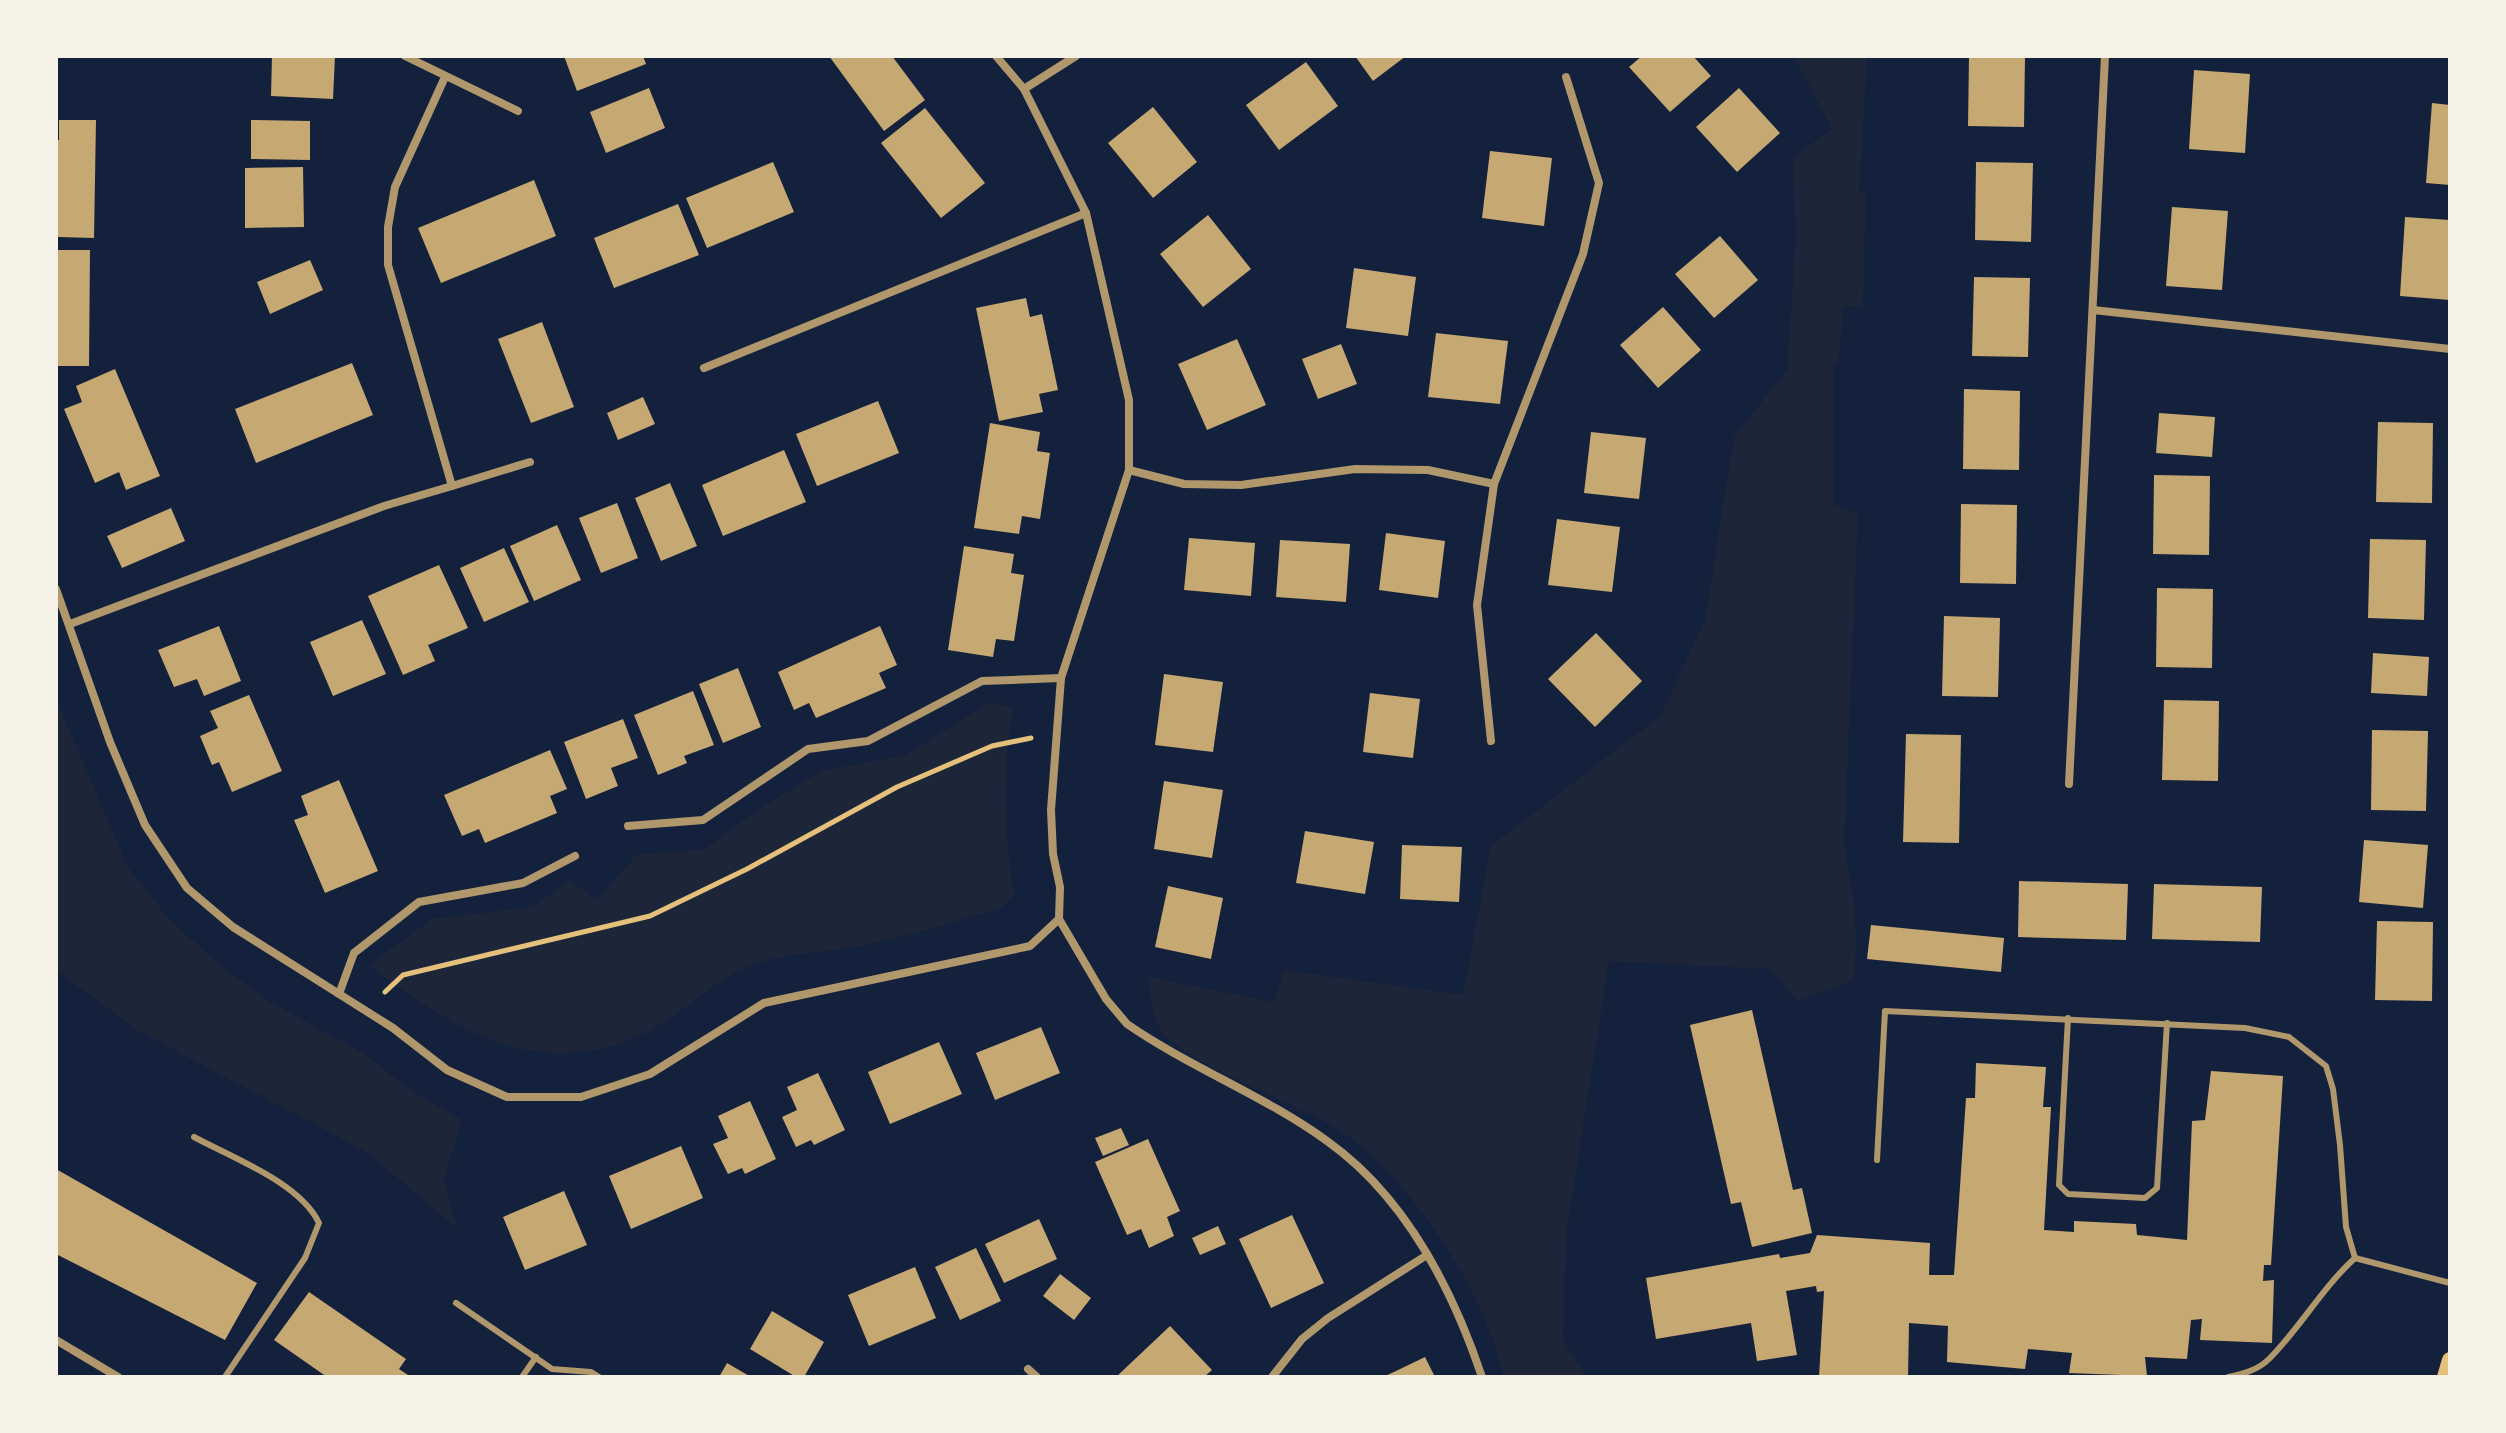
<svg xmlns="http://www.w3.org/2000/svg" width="2506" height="1433" font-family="Quicksand,sans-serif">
<rect width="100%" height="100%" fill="#14213d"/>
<!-- green -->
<g fill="#1d2539">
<path d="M1794 56H1867L1859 191 1866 193 1863 307 1844 306 1838 365 1833 366V504L1858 514 1844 845C1853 891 1860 934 1853 980L1798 1001 1769 969 1609 961 1566 1234 1563 1341 1587 1377H1504C1486 1294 1409 1174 1336 1128 1301 1105 1172 1059 1158 1025 1152 1010 1151 992 1148 977L1274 1002 1284 970 1463 995 1491 846 1660 716 1705 621 1734 437 1787 370 1796 237 1793 157 1832 129Z"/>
<polygon points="56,699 128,867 168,918 221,966 270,1002 363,1053 412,1091 462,1120 444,1178 457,1228 367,1152 140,1032 56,970"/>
<path d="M990 702 1013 708C1002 772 1004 830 1014 895L1001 908C955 922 907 937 860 946 827 952 790 953 758 963 722 974 693 1005 661 1024 550 1089 460 1035 369 965L432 919 532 907 570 881 597 900 637 854 703 850 759 809 821 771 906 755Z"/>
</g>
<!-- building -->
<g fill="#c6a872">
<polygon points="272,56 335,56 333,99 271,96"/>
<polygon points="564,56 643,56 646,64 577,91"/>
<polygon points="829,56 892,56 925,100 884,131"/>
<polygon points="1355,56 1406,56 1373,81"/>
<polygon points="1642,56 1693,56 1711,76 1670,112 1629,67"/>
<polygon points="1969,56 2025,56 2024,127 1968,126"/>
<polygon points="1306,62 1338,106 1279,150 1246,105"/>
<polygon points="2194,70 2250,74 2245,153 2189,149"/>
<polygon points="649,88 665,128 606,153 590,112"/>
<polygon points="1739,88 1780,133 1737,172 1696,127"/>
<polygon points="2432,103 2450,105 2450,185 2426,183"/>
<polygon points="1153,107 1197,162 1153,198 1108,143"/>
<polygon points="925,108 985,183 941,218 881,143"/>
<polygon points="59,120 96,120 94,238 58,237 56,140 59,140"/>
<polygon points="251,120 310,121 310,160 251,159"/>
<polygon points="1490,151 1552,158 1544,226 1482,218"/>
<polygon points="773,162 794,212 707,248 686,198"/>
<polygon points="1976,162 2033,163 2031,242 1975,240"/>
<polygon points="303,167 304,227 245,228 245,168"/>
<polygon points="534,180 556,236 441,283 418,228"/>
<polygon points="678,204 699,255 614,288 594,238"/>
<polygon points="2172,207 2228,211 2222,290 2166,286"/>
<polygon points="1208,215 1251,269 1203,307 1160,254"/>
<polygon points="2405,217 2450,220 2450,300 2400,296"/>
<polygon points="1720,236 1758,280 1714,318 1675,274"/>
<polygon points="56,250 90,250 89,366 56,366"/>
<polygon points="310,260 323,290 270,314 257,282"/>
<polygon points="1354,268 1416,277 1408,336 1346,328"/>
<polygon points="1974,277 2030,278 2028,357 1972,356"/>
<polygon points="1026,298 1030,317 1042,314 1058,390 1039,394 1043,412 999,421 976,308"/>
<polygon points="1663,307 1701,350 1658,388 1620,345"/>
<polygon points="542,322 574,407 531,423 498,339"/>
<polygon points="1436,333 1508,341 1500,404 1428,397"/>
<polygon points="1237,339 1266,405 1207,430 1178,364"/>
<polygon points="1341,344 1357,384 1318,399 1302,359"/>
<polygon points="352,363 373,415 256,463 235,409"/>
<polygon points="115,369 160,476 126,490 119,472 95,483 64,409 82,402 76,386"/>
<polygon points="1964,389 2020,391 2019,470 1963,469"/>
<polygon points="643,397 655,424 618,440 607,413"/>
<polygon points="878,401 899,453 817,486 796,434"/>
<polygon points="2159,413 2215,417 2212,457 2156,453"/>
<polygon points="2378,422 2433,423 2432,503 2376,502"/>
<polygon points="990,423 1040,432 1037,451 1050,453 1040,519 1022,516 1019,534 974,528"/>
<polygon points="1591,432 1646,438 1639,499 1584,493"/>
<polygon points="784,450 806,502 723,536 702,485"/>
<polygon points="2154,475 2210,476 2209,555 2153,554"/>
<polygon points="670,483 697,546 661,561 635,498"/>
<polygon points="617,503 638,558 601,573 579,518"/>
<polygon points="1961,504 2017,505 2016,584 1960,583"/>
<polygon points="171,508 185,541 122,568 107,536"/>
<polygon points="1557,519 1620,527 1612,592 1548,585"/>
<polygon points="557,525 581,580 534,601 510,546"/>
<polygon points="1386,533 1445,541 1438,598 1379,590"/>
<polygon points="1189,538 1255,543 1251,596 1184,590"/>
<polygon points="2370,539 2426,540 2424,620 2368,618"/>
<polygon points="1280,540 1350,544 1346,602 1276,597"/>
<polygon points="964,546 1014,554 1011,573 1024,575 1014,641 996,639 993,657 948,650"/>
<polygon points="504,548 529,602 484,622 460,568"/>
<polygon points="439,565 468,628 428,645 435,661 403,675 368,596"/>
<polygon points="2157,588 2213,589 2212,668 2156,667"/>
<polygon points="1944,616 2000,618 1998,697 1942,696"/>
<polygon points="362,620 386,674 333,696 310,642"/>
<polygon points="219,626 241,681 204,696 197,679 174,687 158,650"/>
<polygon points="880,626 897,665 879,673 886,688 816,718 809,703 794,710 778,672"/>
<polygon points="1596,633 1642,681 1595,727 1548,679"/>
<polygon points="2373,653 2429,657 2427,696 2371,693"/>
<polygon points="738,668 761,727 723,743 699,684"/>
<polygon points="1164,674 1223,682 1213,752 1155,745"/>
<polygon points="693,691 714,745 684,756 687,763 658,775 634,715"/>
<polygon points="1370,693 1420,699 1413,758 1363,752"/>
<polygon points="249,695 282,771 232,792 219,762 212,765 200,736 218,728 210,711"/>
<polygon points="2164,700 2219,701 2218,781 2162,780"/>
<polygon points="623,719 638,758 611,768 618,786 586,799 564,742"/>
<polygon points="2372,730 2428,731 2426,811 2371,810"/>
<polygon points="1906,734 1961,735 1959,843 1903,842"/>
<polygon points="550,750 567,789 550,796 557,813 485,843 479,829 462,836 444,795"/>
<polygon points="339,780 378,871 325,893 294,820 308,815 301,796"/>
<polygon points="1164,781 1223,790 1212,858 1154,849"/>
<polygon points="1305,831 1374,842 1365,894 1296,883"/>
<polygon points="2364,840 2428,845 2423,908 2359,902"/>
<polygon points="1402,845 1462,847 1459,902 1400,899"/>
<polygon points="2019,881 2128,884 2126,940 2018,937"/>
<polygon points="2154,884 2262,887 2260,942 2152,939"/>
<polygon points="1168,886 1223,898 1211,959 1155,947"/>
<polygon points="2377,921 2433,922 2432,1001 2375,1000"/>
<polygon points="1871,925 2004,938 2001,972 1867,959"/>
<polygon points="1752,1010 1793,1190 1802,1188 1812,1233 1752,1247 1741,1202 1731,1204 1690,1025"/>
<polygon points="1041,1027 1060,1073 995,1100 976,1053"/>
<polygon points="939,1042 962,1094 890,1124 868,1072"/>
<polygon points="1976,1063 2046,1067 2043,1107 2051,1107 2044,1230 2074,1232 2074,1221 2136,1224 2137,1235 2187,1240 2192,1121 2205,1120 2211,1071 2283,1076 2271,1265 2264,1265 2263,1281 2274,1280 2272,1343 2200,1340 2202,1319 2191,1320 2187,1359 2145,1357 2147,1376 2069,1373 2072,1353 2028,1349 2025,1369 1947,1362 1948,1326 1909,1323 1908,1377 1819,1377 1824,1291 1817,1292 1816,1286 1786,1291 1797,1355 1757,1361 1751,1323 1656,1339 1646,1278 1779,1254 1780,1258 1810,1253 1817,1235 1930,1243 1929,1275 1954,1275 1966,1098 1975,1098"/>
<polygon points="818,1073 845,1130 814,1145 811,1140 796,1147 782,1117 797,1110 787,1087"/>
<polygon points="750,1101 776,1159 745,1174 742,1168 728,1174 713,1144 728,1138 718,1116"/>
<polygon points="1121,1128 1129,1145 1103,1156 1095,1138"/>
<polygon points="1148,1139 1180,1211 1167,1217 1174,1236 1149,1248 1141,1229 1127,1235 1095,1162"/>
<polygon points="681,1146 703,1198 631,1229 609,1176"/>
<polygon points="56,1169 257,1283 225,1340 56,1254"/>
<polygon points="564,1191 587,1245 525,1270 503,1217"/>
<polygon points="1292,1215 1324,1283 1271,1308 1239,1239"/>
<polygon points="1039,1219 1057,1259 1004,1283 985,1244"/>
<polygon points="1218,1226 1226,1244 1200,1255 1192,1238"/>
<polygon points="976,1248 1001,1301 960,1320 935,1267"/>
<polygon points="915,1267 936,1318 869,1346 848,1295"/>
<polygon points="1060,1274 1091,1298 1074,1320 1043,1296"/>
<polygon points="309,1292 406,1359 399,1369 411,1377 327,1377 274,1340"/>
<polygon points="772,1311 824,1342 804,1377 796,1377 750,1349"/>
<polygon points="1170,1326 1212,1370 1204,1377 1116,1377"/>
<polygon points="1425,1357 1435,1377 1383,1377 1396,1371"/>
<polygon points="727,1363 751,1377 719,1377"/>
</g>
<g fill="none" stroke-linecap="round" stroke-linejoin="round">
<!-- path -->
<polyline stroke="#e5c07b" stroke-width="5" points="385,992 403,975 650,916 747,869 897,787 992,746 1031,738"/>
<!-- service -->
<g stroke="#b1986c" stroke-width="6">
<polyline points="2068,1018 2059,1185 2068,1194 2145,1198 2157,1188 2167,1023"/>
<path d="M194 1137C233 1158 300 1183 319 1223L305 1258 225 1377"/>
<polyline points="1877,1160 1885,1011 2245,1028 2289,1037 2326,1066 2333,1089 2340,1145 2346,1227 2355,1258 2450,1283"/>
<polyline points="456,1303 552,1369 591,1372 599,1377"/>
<polyline points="522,1377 536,1357"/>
<path d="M2228 1377C2243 1374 2258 1370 2269 1359 2300 1328 2322 1288 2355 1258"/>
</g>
<!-- minor -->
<g stroke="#b1986c" stroke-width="8">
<polyline points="405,56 518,111"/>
<polyline points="1024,89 1076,56"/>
<polyline points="2093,310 2450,349"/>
<polyline points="704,368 1086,213"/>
<polyline points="1129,470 1184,484 1241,485 1355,469 1428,470 1494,484"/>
<polyline points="452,486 530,462"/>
<polyline points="56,589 110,742 145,825 187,888 233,927 393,1028 447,1070 507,1097 581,1097 650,1074 764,1003 1030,946 1059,919 1060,887 1053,854 1051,810 1061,678 1129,470 1129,400 1086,213 1024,89 996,56"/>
<polyline points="70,624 384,506 452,486 388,265 388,227 395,187 445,77"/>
<polyline points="1491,741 1477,605 1494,484 1583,254 1599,183 1566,77"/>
<polyline points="2069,784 2105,56"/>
<polyline points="628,826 703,820 808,749 868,741 982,681 1061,678"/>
<path d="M1059 919 1106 999 1127 1024C1191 1068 1265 1096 1327 1141 1406 1197 1452 1288 1482 1377"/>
<polyline points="339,994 354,953 419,902 523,883 575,856"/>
<polyline points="56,1340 118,1377"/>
<polyline points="1028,1369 1037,1377"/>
<polyline points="1272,1377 1302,1339 1328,1318 1427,1255"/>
</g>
<!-- secondary -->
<polyline stroke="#e5c07b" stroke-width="16" points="2445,1377 2450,1360"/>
</g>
<!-- border -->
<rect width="2506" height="1433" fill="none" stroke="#f6f1e7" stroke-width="116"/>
</svg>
